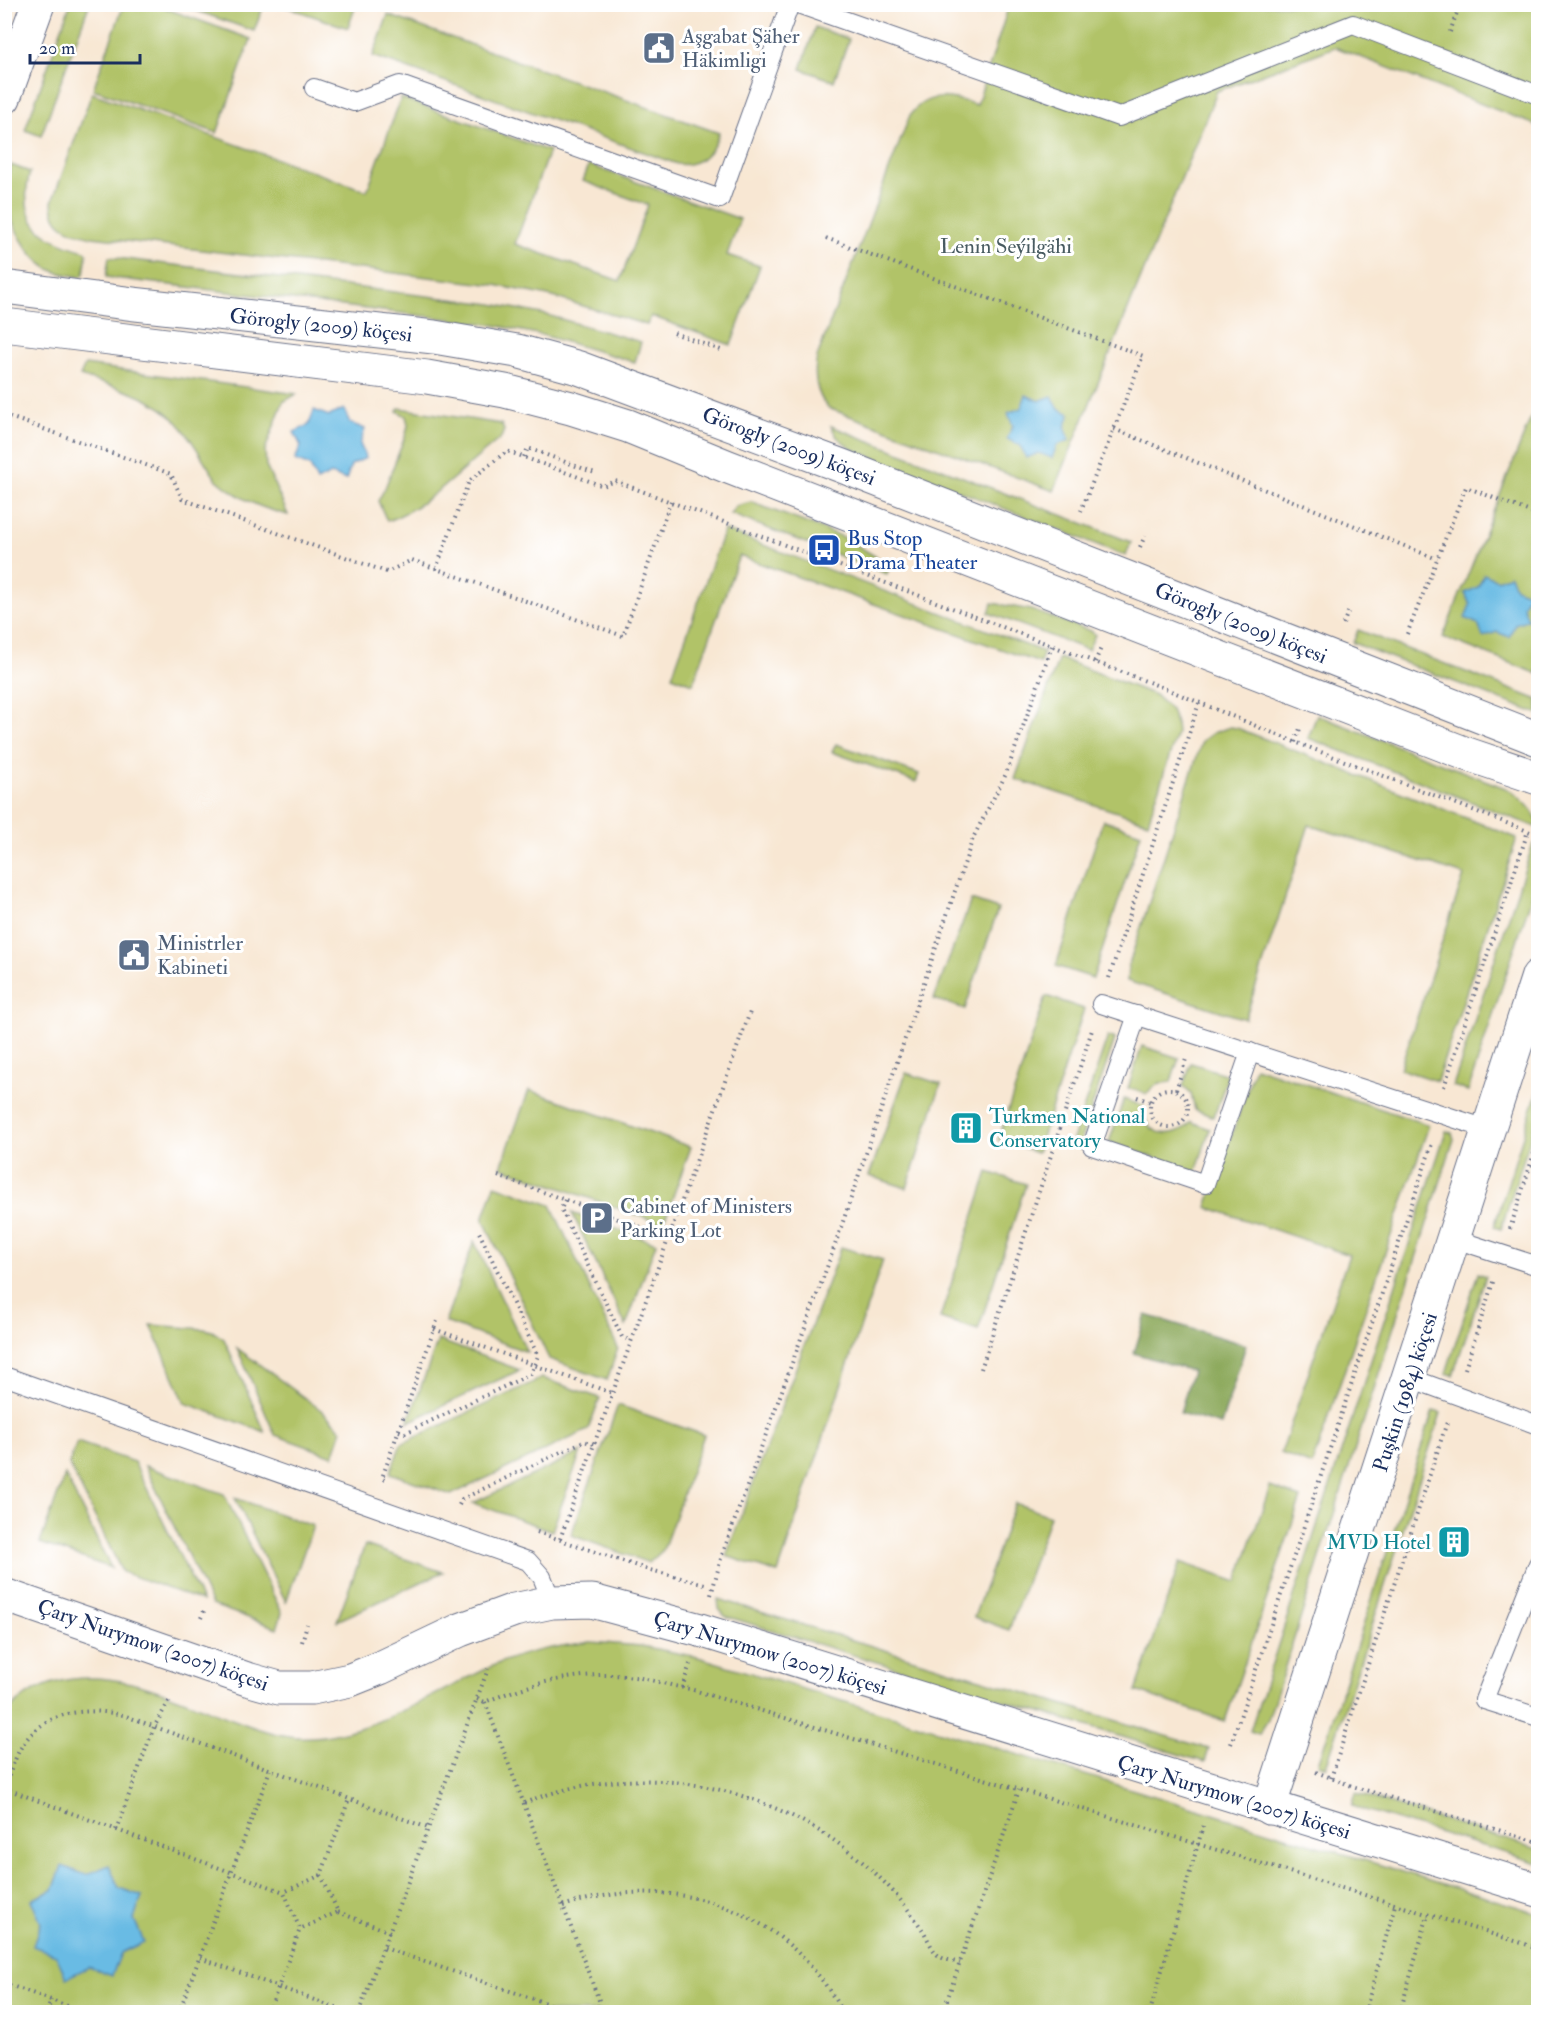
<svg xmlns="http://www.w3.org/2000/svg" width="1543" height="2017" font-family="'IM FELL Double Pica',serif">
<rect width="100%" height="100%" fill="#fff"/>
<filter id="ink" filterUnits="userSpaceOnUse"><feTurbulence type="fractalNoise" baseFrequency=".0167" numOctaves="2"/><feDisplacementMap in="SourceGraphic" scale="12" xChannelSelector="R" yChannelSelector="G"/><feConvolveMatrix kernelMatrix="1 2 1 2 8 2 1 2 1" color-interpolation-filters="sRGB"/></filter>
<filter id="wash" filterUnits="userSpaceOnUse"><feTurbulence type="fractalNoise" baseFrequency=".008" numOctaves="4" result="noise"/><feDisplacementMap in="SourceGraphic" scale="24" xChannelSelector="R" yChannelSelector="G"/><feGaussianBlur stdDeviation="1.35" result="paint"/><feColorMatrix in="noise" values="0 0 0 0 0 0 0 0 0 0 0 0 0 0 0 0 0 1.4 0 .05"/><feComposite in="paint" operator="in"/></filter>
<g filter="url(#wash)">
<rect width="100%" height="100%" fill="#f8e7d3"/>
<!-- green -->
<g fill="#b1c367" stroke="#667962" stroke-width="1.5">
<polygon points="124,4 156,5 251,39 217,133 93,89"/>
<polygon points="70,5 89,5 41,136 25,130"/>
<polygon points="180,5 264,4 264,5 254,31"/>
<polygon points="281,5 356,5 348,28"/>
<path d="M1009 5H1538V126L1335 47 1217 91 1054 491 828 408C816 394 813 375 817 357L910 115C928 90 952 97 977 105Z"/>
<path d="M388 15 719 133C713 153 699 167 677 164L373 56Z"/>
<polygon points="815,27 849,39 834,81 801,69"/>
<path d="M92 93 367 191 401 98 549 151 515 244 620 281 648 205 583 181 589 165 740 219 727 255 760 266 731 345 651 316 647 325 553 297 495 285 92 237C71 232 52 227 52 202Z"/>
<path d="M11 165 30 172C17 221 40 239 85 251L87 253 84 274 81 277C71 275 58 274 49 269 26 256 4 214 5 188 5 180 9 172 11 165Z"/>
<polygon points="109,257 492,304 547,315 641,342 635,362 542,335 489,324 106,277"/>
<path d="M85 365 297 394 283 402 265 450 266 466 288 515C260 508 239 499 217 480 203 461 193 439 177 422 153 395 113 387 80 376Z"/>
<polygon points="1538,400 1538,674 1443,637"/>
<path d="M399 408 501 424 504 430 501 438C464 466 431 505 387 521L378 501 385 488 406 434 408 425 406 416 397 411Z"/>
<polygon points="831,426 1131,542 1126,556 852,449 837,437"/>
<polygon points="751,502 843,537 890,565 887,574 730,514 736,506"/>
<polygon points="724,530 1044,652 1040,663 739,556 693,684 672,676"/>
<polygon points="992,603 1031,610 1091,631 1095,635 1088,650 989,613"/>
<polygon points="1358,630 1538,700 1538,714 1353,643"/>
<polygon points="1059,658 1155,695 1171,710 1176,723 1177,733 1148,822 1015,779"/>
<path d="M1317 715 1508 789C1521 798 1539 812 1538 828L1308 738Z"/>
<polygon points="1230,727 1237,728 1517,838 1437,1081 1400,1069 1464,875 1309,825 1245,1019 1127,981 1128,967 1202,741 1213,733"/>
<polygon points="836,744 919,774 916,782 832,752"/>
<polygon points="1103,820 1141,833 1093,978 1056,966"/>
<polygon points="1533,844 1538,846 1538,877 1468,1091 1453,1086"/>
<polygon points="971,900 998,909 965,1009 934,999"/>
<polygon points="1046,996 1084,1009 1037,1153 998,1140"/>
<polygon points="1108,1036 1115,1039 1078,1148 1071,1145"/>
<path d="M1142 1046 1179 1058 1171 1082C1162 1082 1152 1086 1147 1094L1128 1088Z"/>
<polygon points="1191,1063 1228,1075 1214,1117 1195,1110 1191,1093 1183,1086"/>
<polygon points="1255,1067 1429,1125 1312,1465 1281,1453 1349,1255 1207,1207"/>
<polygon points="906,1073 941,1084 907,1188 869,1176"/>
<polygon points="1538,1089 1538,1115 1501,1229 1494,1227"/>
<polygon points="529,1090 691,1147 663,1224 501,1167"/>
<path d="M1124 1099 1143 1106C1142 1135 1173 1142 1191 1122L1210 1129 1196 1172 1109 1142Z"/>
<polygon points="1446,1131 1452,1133 1454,1139 1268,1720 1259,1734 1250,1731"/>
<polygon points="988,1172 1026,1184 978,1330 940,1318"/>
<polygon points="495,1185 551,1205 618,1348 607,1380 549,1359 483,1219"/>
<polygon points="572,1213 656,1243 626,1326"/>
<polygon points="474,1241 527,1352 445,1322"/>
<polygon points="841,1247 883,1260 778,1573 726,1556"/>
<polygon points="1478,1273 1486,1276 1453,1375 1446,1373"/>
<polygon points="151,1325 204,1329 212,1331 224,1339 265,1432 185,1403"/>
<polygon points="438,1340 520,1370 408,1422"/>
<polygon points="237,1348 321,1410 342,1430 333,1456 275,1435"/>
<polygon points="542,1378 600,1398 588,1430 451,1495 390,1473 401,1444"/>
<polygon points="618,1405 704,1435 663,1550 649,1563 571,1535"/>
<polygon points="1433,1411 1441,1413 1326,1767 1318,1764"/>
<polygon points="77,1442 134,1462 202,1601 122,1572 69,1464"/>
<polygon points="581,1452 552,1531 473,1503"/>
<polygon points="145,1466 224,1494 282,1613 277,1628 212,1605"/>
<polygon points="65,1475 111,1568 40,1543"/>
<polygon points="1270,1487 1301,1498 1225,1721 1136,1691 1180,1562 1237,1582"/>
<polygon points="235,1498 313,1526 286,1602"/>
<polygon points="1015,1503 1050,1516 1009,1630 974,1617"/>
<polygon points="365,1545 443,1572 337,1621"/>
<polygon points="718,1599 1209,1749 1205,1762 725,1616 719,1609"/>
<path d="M590 1642 641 1646 698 1657 1538 1913V2012H5V1715C17 1700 35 1689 53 1683 117 1665 179 1700 237 1721 257 1729 277 1736 298 1737 365 1741 438 1690 497 1664 526 1651 559 1646 590 1642Z"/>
<polygon points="1356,1793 1538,1849 1538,1863 1352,1806"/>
</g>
<!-- forest -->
<polygon fill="#8ca95c" stroke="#546c5d" stroke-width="1.5" points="1146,1315 1246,1345 1221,1425 1180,1413 1192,1371 1134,1353"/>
<!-- water -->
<g fill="#69bbe4" stroke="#4275a1" stroke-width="1.5">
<polygon points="1026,395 1039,401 1052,396 1058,408 1070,414 1065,427 1070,440 1057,445 1052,458 1039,453 1026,458 1020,445 1007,439 1013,426 1008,413 1021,408"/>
<polygon points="344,409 350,423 365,429 360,444 366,458 351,465 346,480 331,474 317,481 310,466 295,460 301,446 294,432 309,425 314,410 329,416"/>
<polygon points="1484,574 1497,580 1510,575 1515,588 1528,593 1523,606 1528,619 1515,624 1509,637 1497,632 1483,637 1478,624 1465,618 1470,605 1465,593 1478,587"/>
<polygon points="109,1865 119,1888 142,1896 134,1919 144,1942 121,1953 112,1976 89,1967 66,1978 56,1955 33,1946 41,1923 31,1900 53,1890 62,1866 86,1875"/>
</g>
</g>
<g filter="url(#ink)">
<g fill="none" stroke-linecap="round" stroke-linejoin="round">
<!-- lane casing -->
<g stroke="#686f87" stroke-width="20">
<g id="lane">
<polyline points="798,4 1119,117 1353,24 1538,95"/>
<polyline points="314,88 354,102 400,85 720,199 790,4"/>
<polyline points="1101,1004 1490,1130"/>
<polyline points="1137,1015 1092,1146 1205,1184 1250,1052"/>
<polyline points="1455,1239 1538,1266"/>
<polyline points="4,1376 528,1561 542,1577 552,1602"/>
<polyline points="1410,1378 1538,1425"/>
<polyline points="1538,1564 1484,1700 1538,1717"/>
</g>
</g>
<!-- street casing -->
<g stroke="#686f87" stroke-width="35">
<g id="street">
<polyline points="4,1595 247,1679 279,1688 312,1688 350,1680 380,1668 460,1630 514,1610 552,1602 592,1601 700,1630 1538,1890"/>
<polyline points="1269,1808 1538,976"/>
</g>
</g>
<!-- secondary casing -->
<g stroke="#686f87" stroke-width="35">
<g id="secondary">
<polyline points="4,98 38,4"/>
<polyline points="4,287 134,304 434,337 517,351 579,368 842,466 1538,739"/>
<polyline points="4,325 427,377 505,391 571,408 628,426 726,466 1464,753 1538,778"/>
</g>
</g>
<!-- path -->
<g stroke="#686f87" stroke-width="4" stroke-dasharray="1.5 4.5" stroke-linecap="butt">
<polyline points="1450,32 1460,4"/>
<polyline points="826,238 1143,356 1081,511"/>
<polyline points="674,333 721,350"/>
<polyline points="4,415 171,474 182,499 387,572 412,560 623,636 671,501"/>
<polyline points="1114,429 1437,559"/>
<polyline points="524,457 528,448 595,473"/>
<polyline points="1140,547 1145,536"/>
<polyline points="436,569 469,481 507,451 603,486 615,481 1159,686 1295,742 1538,835"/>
<polyline points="1343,624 1348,612"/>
<polyline points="1407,634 1466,487 1538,515"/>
<polyline points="1095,662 1101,648"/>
<polyline points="1295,742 1301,726"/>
<polyline points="1109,978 1199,703"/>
<polyline points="1444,1087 1528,831"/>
<circle cx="1169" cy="1108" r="19"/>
<polyline points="1176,1090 1186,1059"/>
<polyline points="1137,1097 1151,1102"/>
<polyline points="498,1176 669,1237"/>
<polyline points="565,1200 561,1209 622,1337 631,1341"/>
<polyline points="1510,1229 1538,1141"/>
<polyline points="434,1329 612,1393"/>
<polyline points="981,1369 1092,1030"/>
<polyline points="1465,1369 1494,1279"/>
<polyline points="399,1431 405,1433 531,1374 538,1356 478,1230"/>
<polyline points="385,1479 382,1478 438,1318"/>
<polyline points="459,1505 462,1499 584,1441 594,1444"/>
<polyline points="537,1532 646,1569 705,1584"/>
<polyline points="560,1539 750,1012"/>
<polyline points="711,1595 722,1555 834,1248 973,838 1006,774 1052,646"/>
<polyline points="201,1618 204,1611"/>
<polyline points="302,1642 307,1624"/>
<polyline points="682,1688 690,1664"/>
<path d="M477 1699 485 1702C533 1682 583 1670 635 1677 654 1680 671 1686 690 1689L1538 1948"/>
<polyline points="485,1702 600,2003 597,2012"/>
<polyline points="1231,1744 1433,1141"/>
<polyline points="1316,1772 1352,1786 1538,1842"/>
<polyline points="1331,1778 1447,1422"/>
<path d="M4 1787C9 1776 13 1764 18 1753 39 1712 82 1706 123 1715L428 1828"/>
<polyline points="4,1788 284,1892"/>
<path d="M524 1803C647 1753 793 1789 885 1883 899 1897 911 1913 922 1929 927 1936 932 1951 939 1956 944 1960 954 1961 960 1963"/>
<polyline points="116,1830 154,1727 171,1698"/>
<polyline points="321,1875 284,1892 300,1929 338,1912 321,1875 349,1799"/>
<path d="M563 1906C673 1870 787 1907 842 2012"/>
<polyline points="338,1912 390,1932"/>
<polyline points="384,1948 572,2012"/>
<polyline points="200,1958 347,2012"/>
<polyline points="4,1983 84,2012"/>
<polyline points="47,2012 51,2000"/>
<polyline points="179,2012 270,1770"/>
<polyline points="269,2012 300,1929"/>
<polyline points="359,2012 488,1669"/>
<polyline points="943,2012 1019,1790"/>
<polyline points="1150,2012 1204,1823"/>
<polyline points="1365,2012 1395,1905"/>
<polyline points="1400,2012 1428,1915"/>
</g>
<!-- lane -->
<use href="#lane" stroke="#fff" stroke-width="18"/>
<!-- street -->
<use href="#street" stroke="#fff" stroke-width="33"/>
<!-- secondary -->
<use href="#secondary" stroke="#fff" stroke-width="33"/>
</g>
</g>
<!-- icons -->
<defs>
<g id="civic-square" transform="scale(1.725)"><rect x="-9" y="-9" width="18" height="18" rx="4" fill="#5c6f8a" stroke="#fff"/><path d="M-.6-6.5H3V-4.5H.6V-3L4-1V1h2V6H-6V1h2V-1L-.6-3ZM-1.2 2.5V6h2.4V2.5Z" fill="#fff"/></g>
<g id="bus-square" transform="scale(1.725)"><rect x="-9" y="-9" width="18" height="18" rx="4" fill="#1a4fb4" stroke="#fff"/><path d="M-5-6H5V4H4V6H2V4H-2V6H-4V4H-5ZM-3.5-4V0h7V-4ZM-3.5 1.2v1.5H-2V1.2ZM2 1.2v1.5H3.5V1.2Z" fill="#fff"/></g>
<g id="building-square" transform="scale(1.725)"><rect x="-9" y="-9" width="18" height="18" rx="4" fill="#0f9aa8" stroke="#fff"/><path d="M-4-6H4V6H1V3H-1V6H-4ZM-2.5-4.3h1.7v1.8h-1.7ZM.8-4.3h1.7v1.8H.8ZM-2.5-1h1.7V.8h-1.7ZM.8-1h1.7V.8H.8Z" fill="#fff"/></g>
<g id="parking-square" transform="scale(1.725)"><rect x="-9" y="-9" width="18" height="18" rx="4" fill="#5c6f8a" stroke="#fff"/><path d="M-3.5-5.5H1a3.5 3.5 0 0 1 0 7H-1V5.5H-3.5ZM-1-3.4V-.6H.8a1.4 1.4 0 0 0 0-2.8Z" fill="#fff"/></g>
</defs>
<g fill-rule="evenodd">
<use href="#civic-square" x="659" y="48"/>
<use href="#bus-square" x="824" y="550"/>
<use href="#civic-square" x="134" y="955"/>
<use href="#building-square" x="966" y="1128"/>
<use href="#parking-square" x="597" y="1218"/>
<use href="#building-square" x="1454" y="1542"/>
</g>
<g text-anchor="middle" stroke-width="6" stroke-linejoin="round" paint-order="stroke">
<!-- service labels -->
<g font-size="21" fill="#4e5e75" stroke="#fff" text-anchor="start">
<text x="682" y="43">Aşgabat Şäher<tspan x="682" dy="24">Häkimligi</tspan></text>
<text x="157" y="950">Ministrler<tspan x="157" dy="24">Kabineti</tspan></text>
<text x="620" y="1213">Cabinet of Ministers<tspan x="620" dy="24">Parking Lot</tspan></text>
</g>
<!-- park labels -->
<g font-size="21" fill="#485b61" stroke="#fff">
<text x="1006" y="253">Lenin Seýilgähi</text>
</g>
<!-- street labels -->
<g font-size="21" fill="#1b2f5e" stroke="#fff">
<text transform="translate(321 325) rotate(6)" y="7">Görogly (2009) köçesi</text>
<text transform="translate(789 446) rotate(21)" y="7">Görogly (2009) köçesi</text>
<text transform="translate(1241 623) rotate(22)" y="7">Görogly (2009) köçesi</text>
<text transform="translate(1405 1392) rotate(-72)" y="7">Puşkin (1984) köçesi</text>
<text transform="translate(153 1645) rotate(19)" y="7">Çary Nurymow (2007) köçesi</text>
<text transform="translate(770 1653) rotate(17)" y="7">Çary Nurymow (2007) köçesi</text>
<text transform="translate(1234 1797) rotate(17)" y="7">Çary Nurymow (2007) köçesi</text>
</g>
<!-- transit labels -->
<g font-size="21" fill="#164399" stroke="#fff" text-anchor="start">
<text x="847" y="545">Bus Stop<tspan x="847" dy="24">Drama Theater</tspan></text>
</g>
<!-- culture labels -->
<g font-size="21" fill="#0d838f" stroke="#fff" text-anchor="start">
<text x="989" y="1123">Turkmen National<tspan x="989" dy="24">Conservatory</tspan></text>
<text x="1431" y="1549" text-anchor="end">MVD Hotel</text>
</g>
</g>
<!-- margin -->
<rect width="1543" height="2017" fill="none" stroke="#fff" stroke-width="24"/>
<!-- scale -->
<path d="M30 54v9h110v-9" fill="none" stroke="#1b2f5e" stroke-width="3"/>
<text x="39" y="54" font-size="18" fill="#1b2f5e" stroke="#ffffff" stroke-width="4.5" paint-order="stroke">20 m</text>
</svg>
